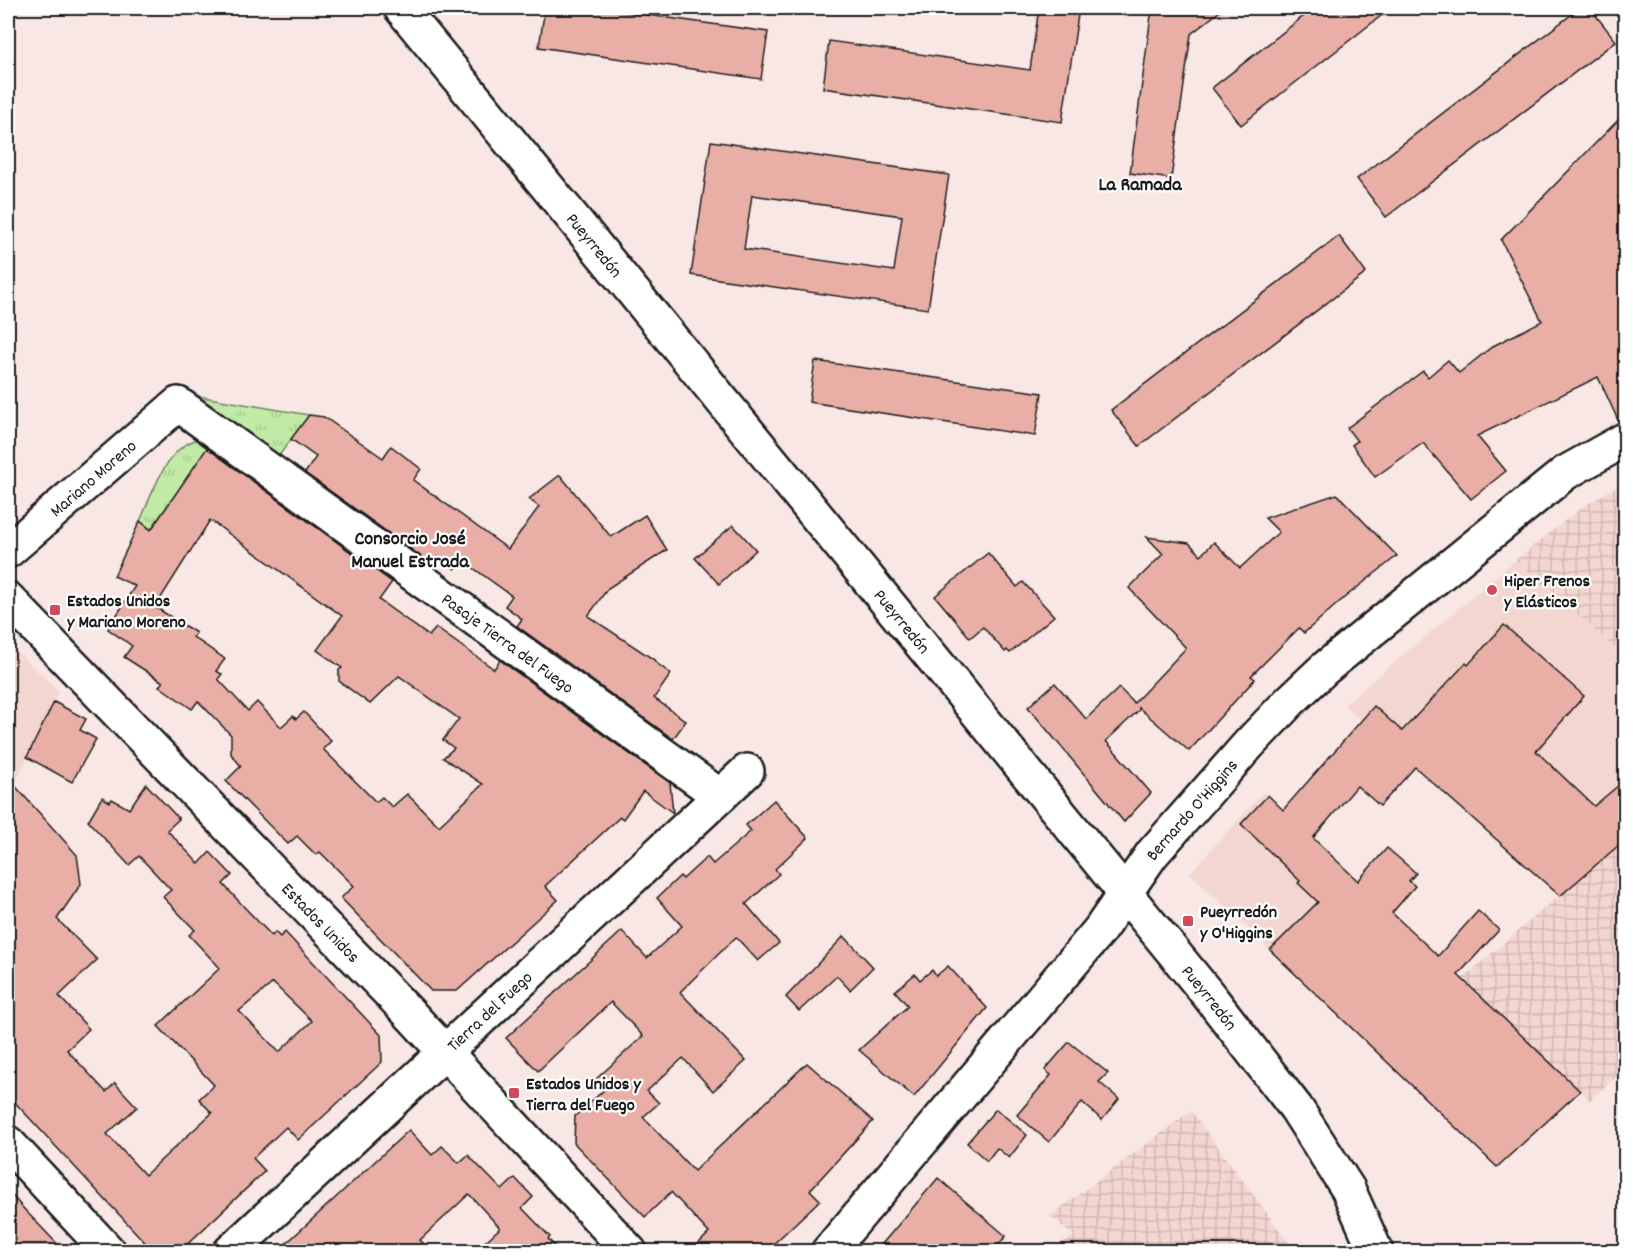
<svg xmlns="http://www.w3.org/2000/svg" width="1633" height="1259" font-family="Dekko,sans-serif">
<defs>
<pattern id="industrial-grid" width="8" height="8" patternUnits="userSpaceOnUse" patternTransform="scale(1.5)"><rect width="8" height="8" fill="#f4d6d1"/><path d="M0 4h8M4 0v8" fill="none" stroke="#d1b7b3"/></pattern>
<pattern id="park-tufts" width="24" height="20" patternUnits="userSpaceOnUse" patternTransform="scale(1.5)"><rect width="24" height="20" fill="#c1eaa6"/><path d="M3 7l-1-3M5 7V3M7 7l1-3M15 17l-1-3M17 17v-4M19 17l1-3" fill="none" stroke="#a5c88e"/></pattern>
</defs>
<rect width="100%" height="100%" fill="#f8e7e4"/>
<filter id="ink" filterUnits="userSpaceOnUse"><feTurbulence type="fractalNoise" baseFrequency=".0167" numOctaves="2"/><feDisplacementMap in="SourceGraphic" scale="12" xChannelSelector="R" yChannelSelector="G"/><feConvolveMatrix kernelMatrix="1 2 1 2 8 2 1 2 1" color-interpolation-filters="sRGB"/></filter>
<g filter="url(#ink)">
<!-- built -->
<g fill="#f4d6d1">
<polygon points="1516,560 1625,657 1625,839 1560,896 1344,705"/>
<polygon points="8,643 59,691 8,798"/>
<polygon points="1264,792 1580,1091 1497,1167 1190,873"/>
</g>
<!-- industrial -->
<g fill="url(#industrial-grid)">
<polygon points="1625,482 1625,657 1516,560 1585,505"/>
<polygon points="1625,839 1625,1069 1590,1100 1462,979"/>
<polygon points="1191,1111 1295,1251 1048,1251 1074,1236 1050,1216"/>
</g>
<!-- park -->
<g fill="url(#park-tufts)" stroke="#6e8361" stroke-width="1.5">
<polygon points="197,396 309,415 278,457 196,398"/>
<path d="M200 439 209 446 151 529 140 521C153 493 166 445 200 439Z"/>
</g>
<!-- building -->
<g fill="#e9afa6" stroke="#1c1c1c" stroke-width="1.5" fill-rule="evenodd">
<polygon points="545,8 598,8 768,32 761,79 539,47"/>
<polygon points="1039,8 1079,8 1062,122 823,88 829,41 1030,70"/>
<polygon points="1152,8 1224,8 1191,34 1171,179 1130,173"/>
<polygon points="1314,8 1391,8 1241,125 1212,88"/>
<polygon points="1580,8 1590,8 1616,41 1386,217 1357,179"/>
<polygon points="1626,112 1626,192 1618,196 1626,213 1626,420 1619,422 1598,377 1477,436 1506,471 1471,499 1423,443 1375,477 1352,445 1357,441 1347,428 1423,371 1428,377 1448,360 1459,373 1493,346 1542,321 1501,240"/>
<path d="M711 141 949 175 928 309 691 275ZM752 195 902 216 894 271 744 249Z"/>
<polygon points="1339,236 1366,273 1139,446 1111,410"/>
<polygon points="815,361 1042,393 1035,436 809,402"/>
<polygon points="309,415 324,417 383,458 391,446 421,469 413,480 508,549 539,507 529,499 560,475 611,537 645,515 667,550 608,588 588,616 656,661 655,662 671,674 654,698 686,721 673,739 517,626 522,619 505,606 512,596 462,560 455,569 438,557 433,565 305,473 316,457 291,439"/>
<path d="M207 448 392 582 379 600 429 636 436 628 494 669 500 660 670 783 673 813 643 791 623 819 620 817 545 886 558 900 457 991H431L341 898 354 886 320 852 316 855 297 836 288 844 269 825 226 781 241 766 231 754V735L198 701 192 709 159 686 163 682 124 657 132 646 108 629 135 586 114 576 140 521 151 530ZM210 520 342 616 317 650 342 668 339 670V681L370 704 399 676 459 719 443 740 454 748 443 758 483 784 439 826 407 794 392 807 382 797 376 802 323 749 331 741 304 712 296 719 293 716 281 727 257 702 248 711 218 679 222 674 216 671 225 659 193 637 196 633 155 607Z"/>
<polygon points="1337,494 1397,556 1344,598 1304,633 1299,628 1251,676 1255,679 1189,751 1138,707 1140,709 1106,741 1151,793 1124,822 1028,707 1055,683 1086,719 1119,688 1134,703 1186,648 1129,588 1163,554 1147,537 1189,543 1201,555 1214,542 1240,568 1279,532 1265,518"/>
<polygon points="733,525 756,550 719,584 695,558"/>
<polygon points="988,553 1017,587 1023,582 1054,616 1010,653 1007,650 1005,652 983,627 970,638 935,596"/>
<polygon points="1504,625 1584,696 1536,751 1594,806 1626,779 1626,839 1560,896 1415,767 1380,806 1357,786 1313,838 1358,881 1387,848 1416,873 1409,881 1415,886 1392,913 1438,956 1478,911 1499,930 1458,975 1580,1091 1497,1167 1270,950 1318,902 1298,883 1300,881 1241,824 1268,795 1283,810 1374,706 1402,731 1466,663 1468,665"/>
<polygon points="54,702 86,719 80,730 96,739 72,782 27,757"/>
<path d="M8 778 77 855 81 884 57 919 97 960 59 996 89 1029 67 1050 106 1092 115 1083 137 1107 107 1134 145 1175 212 1113 199 1099 214 1085 158 1026 220 968 189 935 195 930 163 897 171 890 139 856 129 865 88 821 102 797 110 802 112 799 129 809 146 784 179 819 167 830 199 864 210 852 232 875 223 884 246 909 272 936 275 932 280 937 285 932 381 1035 382 1062 298 1140 286 1127 253 1158 265 1171 180 1251H153L8 1095ZM273 983 312 1021 279 1052 239 1011Z"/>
<polygon points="774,800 808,838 775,869 779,874 746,904 779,943 758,961 736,937 680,992 746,1061 713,1091 683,1058 647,1091 659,1103 643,1117 694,1171 807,1063 873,1121 810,1190 820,1200 766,1251 691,1251 709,1233 671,1192 645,1217 574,1143 575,1116 603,1091 594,1081 643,1036 611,1002 538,1071 506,1038 622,931 647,958 682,926 657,898 680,876 683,879 707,857 713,864 751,831 746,825"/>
<polygon points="844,936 873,967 850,990 837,976 799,1011 786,997"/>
<polygon points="948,966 987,1008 914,1097 859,1050 908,1006 895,991 915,974 920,980 932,970 936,976"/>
<polygon points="1069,1042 1108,1073 1099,1082 1119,1099 1102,1120 1082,1102 1049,1142 1017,1115 1051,1075 1045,1070"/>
<polygon points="996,1109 1027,1135 1009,1158 997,1148 987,1161 967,1143"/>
<polygon points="409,1130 432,1155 442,1146 459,1163 468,1155 502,1190 515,1178 533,1197 522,1208 550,1237 548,1239 559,1251 475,1251 500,1228 469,1194 420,1240 431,1251 278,1251"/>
<polygon points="938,1178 1006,1236 993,1251 876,1251"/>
<polygon points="8,1191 22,1207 64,1251 8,1251"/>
</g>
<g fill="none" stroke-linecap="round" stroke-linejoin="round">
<!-- minor casing -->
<g stroke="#1c1c1c" stroke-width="38">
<g id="minor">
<path id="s1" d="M401 8 1210 997 1296 1108 1348 1189 1376 1252"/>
<path id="s2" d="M8 551 178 404 720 796"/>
<path id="s3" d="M8 599 408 1012 630 1252"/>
<polyline points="8,1143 109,1252"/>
<path id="s4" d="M230 1252 747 771"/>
<path id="s5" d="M828 1252 1099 931 1152 854 1249 744 1290 701 1324 669 1565 473 1626 439"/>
</g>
</g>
<!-- minor -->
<use href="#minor" stroke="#fff" stroke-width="33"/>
</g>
</g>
<!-- markers -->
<g fill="#d1495b" stroke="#fff" stroke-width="2">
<circle cx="1492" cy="590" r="6"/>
<rect x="49" y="604" width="12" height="12" rx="3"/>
<rect x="1182" y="915" width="12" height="12" rx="3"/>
<rect x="508" y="1087" width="12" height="12" rx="3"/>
</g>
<g text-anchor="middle" stroke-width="4.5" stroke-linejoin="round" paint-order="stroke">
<!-- street labels -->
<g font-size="18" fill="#1c1c1c" stroke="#fff">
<text dy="6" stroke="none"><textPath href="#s1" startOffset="306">Pueyrredón</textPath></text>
<text dy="6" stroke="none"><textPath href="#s2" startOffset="112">Mariano Moreno</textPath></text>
<text dy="6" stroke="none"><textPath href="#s1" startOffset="792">Pueyrredón</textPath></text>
<text dy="6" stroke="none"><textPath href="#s2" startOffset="632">Pasaje Tierra del Fuego</textPath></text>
<text dy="6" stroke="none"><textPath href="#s5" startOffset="573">Bernardo O'Higgins</textPath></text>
<text dy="6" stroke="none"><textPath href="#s3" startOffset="450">Estados Unidos</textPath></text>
<text dy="6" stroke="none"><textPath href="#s1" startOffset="1278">Pueyrredón</textPath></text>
<text dy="6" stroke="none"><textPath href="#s4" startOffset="354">Tierra del Fuego</textPath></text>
</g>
<!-- poi labels -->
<g font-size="18" font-weight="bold" fill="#1c1c1c" stroke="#fff" text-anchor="start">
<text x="1504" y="586">Hiper Frenos<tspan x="1504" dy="21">y Elásticos</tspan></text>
<text x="67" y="606">Estados Unidos<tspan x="67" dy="21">y Mariano Moreno</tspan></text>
<text x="1200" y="917">Pueyrredón<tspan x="1200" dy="21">y O'Higgins</tspan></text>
<text x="526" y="1089">Estados Unidos y<tspan x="526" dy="21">Tierra del Fuego</tspan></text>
</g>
<!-- neighbourhood labels -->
<g font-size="20" font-weight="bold" fill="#1c1c1c" stroke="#fff">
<text x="1140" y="190">La Ramada</text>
<text x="410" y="544">Consorcio José<tspan x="410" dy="23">Manuel Estrada</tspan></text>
</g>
</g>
<!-- margin -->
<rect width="1633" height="1259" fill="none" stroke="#fff" stroke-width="30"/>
<rect x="15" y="15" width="1603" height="1229" fill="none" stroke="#1c1c1c" stroke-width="2" filter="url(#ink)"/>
</svg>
